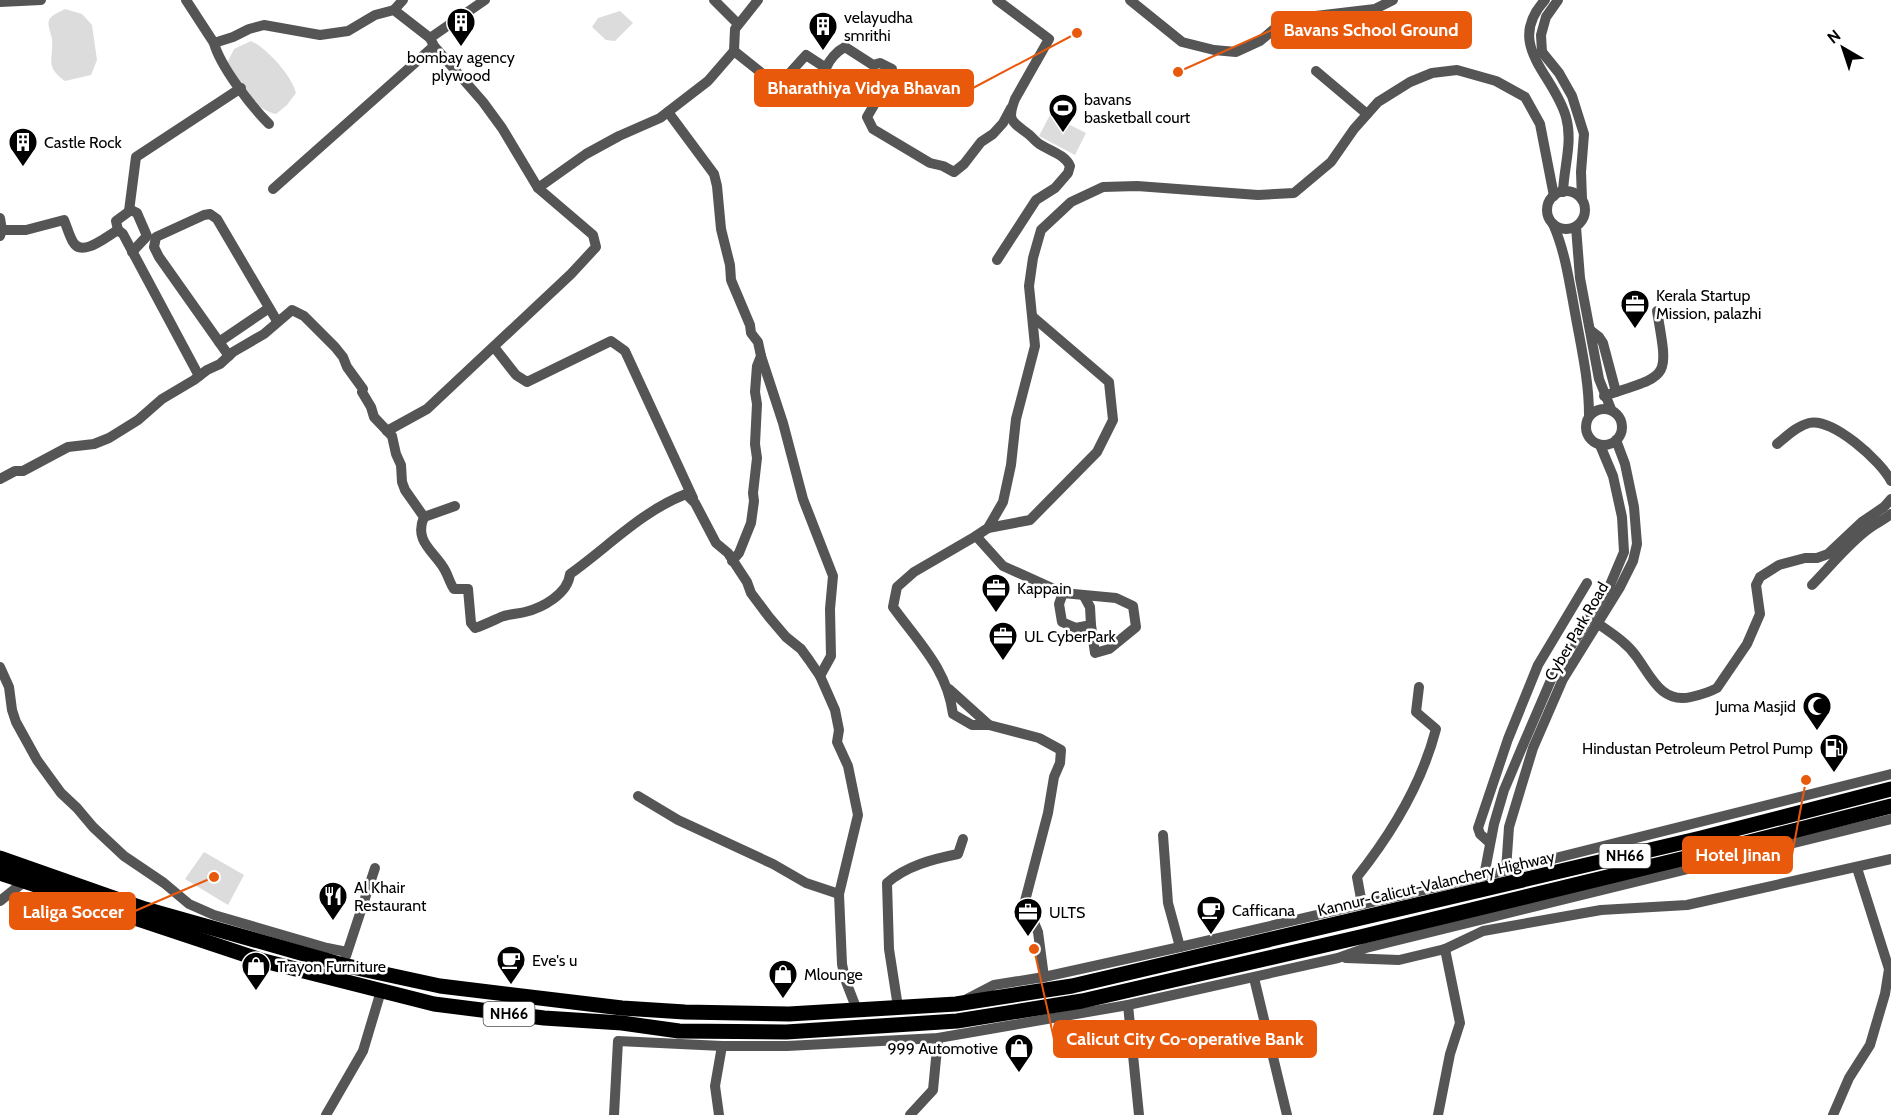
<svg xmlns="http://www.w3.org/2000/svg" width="1891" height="1115" font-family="Cabin,sans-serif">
<rect width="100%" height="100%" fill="#fff"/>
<!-- green -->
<g fill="#dcdcdc">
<path d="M65 9 82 14 92 25 97 60 91 75 65 81C44 66 54 59 52 39 51 32 47 26 49 20 52 14 60 12 65 9Z"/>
<polygon points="620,11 633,23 615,41 606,40 592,27 598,18"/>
<path d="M251 41C267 48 292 76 296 93L287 105 276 114C252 109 240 82 227 63L234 49Z"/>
<polygon points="1050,115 1086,133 1075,155 1039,136"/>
<polygon points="204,852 244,875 228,905 185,879"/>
</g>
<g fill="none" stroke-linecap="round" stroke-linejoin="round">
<!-- minor -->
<g stroke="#555" stroke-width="10">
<polyline points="186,0 214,43 233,37 249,29 264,25 320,35 348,31 375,15 394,10 430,38 434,46 483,102 502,128 538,188 586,154 619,136 660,118 708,81 734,51 735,29 758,0"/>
<polyline points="714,0 738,24"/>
<path d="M997 0 1049 39 1015 99C1007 120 1011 121 1027 133 1032 136 1035 142 1041 145 1051 151 1065 155 1070 166L1068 173 1055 188 1036 200 997 260"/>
<polyline points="1130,0 1182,42 1214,50 1236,52 1260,41 1279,25 1307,17 1375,9 1393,0"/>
<path d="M1545 0C1504 45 1554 74 1566 117 1573 142 1564 166 1563 192"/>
<polyline points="1558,0 1546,17 1541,35 1542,52 1559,73 1572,96 1584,134 1581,172 1582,199"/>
<polyline points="0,2 41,0"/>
<polyline points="394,10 403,0"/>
<polyline points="430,38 485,0"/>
<path d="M214 43C220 66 251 106 269 124"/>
<path d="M734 51 778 86 806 55 826 68C829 60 837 51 845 47L873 65 880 63 892 69 891 76 867 117 873 129 930 163 943 166 954 172 964 164 981 142 993 134 1003 123 1011 108"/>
<polyline points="1316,71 1367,114"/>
<polyline points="668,112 714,174 717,186 721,229 730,265 731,280 750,325 751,333 758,342 761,356 757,366 755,392 757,404 755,444 757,458 753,493 754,501 751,523 739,553 732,561"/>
<polyline points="273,189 434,46"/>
<circle cx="1566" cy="210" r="19"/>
<polyline points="129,211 136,157 241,88"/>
<polyline points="0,218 2,230 0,236"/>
<path d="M1553 224C1566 253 1570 287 1576 318 1582 351 1589 382 1589 415"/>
<polyline points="1576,227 1580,278 1599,379 1611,409"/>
<path d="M2 230H26L64 220C67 227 69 235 73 242 82 258 107 236 118 230L123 234 199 376"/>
<polyline points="118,230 116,221 131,210 137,213 147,236 132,252"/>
<polyline points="1590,330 1599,337 1603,343 1616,392"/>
<polyline points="219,342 269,308"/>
<polyline points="494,347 516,375 527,382 611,341 625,351 693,498"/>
<polyline points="229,356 159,257 154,247 156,237 204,215 210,214 217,219 277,321"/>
<polyline points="761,356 783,423 803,499 833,576 830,609 831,656 820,676"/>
<path d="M1604 396C1670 374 1669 381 1657 311"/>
<circle cx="1604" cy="427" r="18"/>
<polyline points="387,431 427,409 571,274 596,247 593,235 538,188"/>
<path d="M1777 444C1787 436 1797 426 1809 423 1832 417 1881 461 1891 481"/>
<path d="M0 479 15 471H23L68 447 94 444 109 438 138 420 162 399 194 380 207 370 220 364 233 352 264 334 292 310 304 316 335 347 343 357 347 367 363 389 362 392 371 407 374 417 392 436 396 454 401 465 402 482 405 490 424 517C414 540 432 550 443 567 448 574 449 582 454 589H468L471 623 475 628C484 625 492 621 501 617 508 614 517 614 525 612 542 608 568 594 570 574 608 547 642 511 686 494L695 503 716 543 728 553 747 582 751 593 769 617 786 637 801 649 809 660 820 676 835 710 839 730 837 742 848 766 858 815 839 894 842 964 845 979 857 1010"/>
<polyline points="424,517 455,506"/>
<polyline points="988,528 1030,520 1097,452 1113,420 1109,382 1033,317"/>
<polyline points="976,536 988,528 1003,502 1011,465 1016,419 1035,346 1029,286 1033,258 1041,230 1071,202 1103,187 1137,186 1258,195 1294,193 1331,162 1354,129 1378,102 1410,82 1432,73 1457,70 1496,81 1525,97 1540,124 1554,196"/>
<path d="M1812 585C1831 566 1849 542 1871 527 1878 522 1884 520 1891 514"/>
<polyline points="1063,593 1059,604 1062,622 1076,628 1091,625 1090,607 1084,596"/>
<path d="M1597 623C1611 633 1626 642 1636 656 1651 676 1661 704 1691 697 1700 695 1708 693 1717 688L1747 644 1760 614 1756 585 1760 577 1779 565 1805 558H1817L1828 554 1862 522 1884 507 1891 499"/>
<polyline points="0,667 9,687 12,710 16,722 37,760 61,793 77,808 93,827 124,856 164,883 189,904 214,915 327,948 347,952"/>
<polyline points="949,689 989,725"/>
<polyline points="638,796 678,820 773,864 806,883 839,894"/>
<polyline points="1163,835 1168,903 1180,947"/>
<polyline points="1490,843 1480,834 1478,828 1508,739 1538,665 1587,583"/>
<polyline points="1506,870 1509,827 1533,748 1563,679 1620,587 1633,561 1637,544 1634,507 1625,464 1616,440"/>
<polyline points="1484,876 1494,824 1504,790 1523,745 1554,673 1610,585 1624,552 1622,517 1613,476 1600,445"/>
<polyline points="0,901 25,881"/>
<path d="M1362 904 1357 877C1392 833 1422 783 1436 729L1416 712 1419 687"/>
<polyline points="346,956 375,868"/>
<polyline points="1346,958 1399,960 1445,949 1483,931 1601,910 1687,905 1891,859"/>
<path d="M1044 977 1038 932 1025 901 1048 813 1054 777 1060 763 1061 750 1039 738 989 725H972L953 714C947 669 919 643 893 607L897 587 914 572 976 536 1003 566 1063 593 1116 598 1133 606 1136 627 1109 649 1095 653 1091 625"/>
<polyline points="1254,978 1287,1115"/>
<polyline points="967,999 994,985 1044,977 1180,947 1484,876 1891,774"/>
<polyline points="1128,1005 1139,1115"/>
<path d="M898 1007 889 949 887 883C906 866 933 859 958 854L963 839"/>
<polyline points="326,1115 363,1051 381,991"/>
<polyline points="614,1115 618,1041 722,1046 787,1046 938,1038 1128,1005 1338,958 1366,948 1891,819"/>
<polyline points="719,1115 715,1086 722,1046"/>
<polyline points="910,1115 933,1090 938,1038"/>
<polyline points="1438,1115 1450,1054 1460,1023 1445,949"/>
<polyline points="1833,1115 1849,1078 1870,1045 1885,994 1889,969 1857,868"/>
</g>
<!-- highway -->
<g stroke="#000" stroke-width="15">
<polyline points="0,858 145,909 343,965 440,986 622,1008 685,1012 789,1014 956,1004 1072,986 1701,838 1891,789"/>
<polyline points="0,873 264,961 434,1004 544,1018 622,1023 679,1031 786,1032 957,1021 1082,1001 1360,937 1702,854 1891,806"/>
</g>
</g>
<!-- icons -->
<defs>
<g id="building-pin" transform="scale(1.5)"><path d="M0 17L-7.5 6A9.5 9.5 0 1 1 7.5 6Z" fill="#000" stroke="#fff"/><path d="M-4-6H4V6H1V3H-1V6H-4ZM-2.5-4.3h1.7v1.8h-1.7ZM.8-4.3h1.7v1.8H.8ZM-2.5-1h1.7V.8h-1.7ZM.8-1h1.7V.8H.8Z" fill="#fff"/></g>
<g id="stadium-pin" transform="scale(1.5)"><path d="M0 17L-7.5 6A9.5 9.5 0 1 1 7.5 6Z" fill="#000" stroke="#fff"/><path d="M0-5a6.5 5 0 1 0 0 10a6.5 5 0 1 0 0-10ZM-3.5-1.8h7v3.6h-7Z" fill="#fff"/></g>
<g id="office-pin" transform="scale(1.5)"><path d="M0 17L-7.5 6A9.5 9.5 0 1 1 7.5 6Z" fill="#000" stroke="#fff"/><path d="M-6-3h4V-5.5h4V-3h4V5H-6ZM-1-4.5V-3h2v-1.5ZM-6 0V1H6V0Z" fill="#fff"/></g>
<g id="mosque-pin" transform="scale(1.5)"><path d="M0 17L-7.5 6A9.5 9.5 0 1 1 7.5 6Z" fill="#000" stroke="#fff"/><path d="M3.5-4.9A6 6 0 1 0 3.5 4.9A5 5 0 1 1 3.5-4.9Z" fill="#fff"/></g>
<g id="fuel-pin" transform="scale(1.5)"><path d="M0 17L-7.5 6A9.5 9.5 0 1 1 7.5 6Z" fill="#000" stroke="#fff"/><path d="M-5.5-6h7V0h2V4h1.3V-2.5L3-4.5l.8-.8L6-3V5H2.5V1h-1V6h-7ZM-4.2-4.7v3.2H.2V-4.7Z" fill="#fff"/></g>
<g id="restaurant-pin" transform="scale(1.5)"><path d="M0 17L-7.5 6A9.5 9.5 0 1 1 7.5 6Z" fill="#000" stroke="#fff"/><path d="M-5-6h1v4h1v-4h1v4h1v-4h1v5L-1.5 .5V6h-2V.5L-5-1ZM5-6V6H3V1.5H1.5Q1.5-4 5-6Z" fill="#fff"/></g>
<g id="cafe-pin" transform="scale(1.5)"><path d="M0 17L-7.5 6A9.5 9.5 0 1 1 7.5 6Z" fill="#000" stroke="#fff"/><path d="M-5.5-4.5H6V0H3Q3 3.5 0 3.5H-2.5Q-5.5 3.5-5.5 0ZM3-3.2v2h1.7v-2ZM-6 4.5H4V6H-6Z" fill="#fff"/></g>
<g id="shop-pin" transform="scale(1.5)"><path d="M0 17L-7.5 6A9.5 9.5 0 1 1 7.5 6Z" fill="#000" stroke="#fff"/><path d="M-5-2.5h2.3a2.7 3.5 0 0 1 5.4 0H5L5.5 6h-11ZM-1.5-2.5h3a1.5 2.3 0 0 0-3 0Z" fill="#fff"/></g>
</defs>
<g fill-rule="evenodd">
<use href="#building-pin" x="461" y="22"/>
<use href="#building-pin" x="823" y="26"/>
<use href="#stadium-pin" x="1063" y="108"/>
<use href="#building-pin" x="23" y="142"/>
<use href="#office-pin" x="1635" y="304"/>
<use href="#office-pin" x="996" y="588"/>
<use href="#office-pin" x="1003" y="636"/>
<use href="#mosque-pin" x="1817" y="706"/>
<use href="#fuel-pin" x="1834" y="748"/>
<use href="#restaurant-pin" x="333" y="896"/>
<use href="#cafe-pin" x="1211" y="910"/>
<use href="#office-pin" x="1028" y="912"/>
<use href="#cafe-pin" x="511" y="960"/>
<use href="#shop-pin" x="256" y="966"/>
<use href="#shop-pin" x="783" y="974"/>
<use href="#shop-pin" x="1019" y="1048"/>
</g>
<g text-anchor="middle" stroke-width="5" stroke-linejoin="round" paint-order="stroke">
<!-- shield labels -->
<g fill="#fff" stroke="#4c4c4c" stroke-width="1.5">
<rect x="1599.5" y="844" width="51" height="24" rx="4.5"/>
<rect x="483.5" y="1002" width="51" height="24" rx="4.5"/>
</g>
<g font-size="15" font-weight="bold" fill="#000">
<text x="1625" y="861">NH66</text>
<text x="509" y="1019">NH66</text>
</g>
<!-- poi labels -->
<g font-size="16" fill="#000" stroke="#fff" text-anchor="start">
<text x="844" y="23">velayudha<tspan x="844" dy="18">smrithi</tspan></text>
<text x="461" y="63" text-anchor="middle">bombay agency<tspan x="461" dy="18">plywood</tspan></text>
<text x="1084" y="105">bavans<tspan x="1084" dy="18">basketball court</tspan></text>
<text x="44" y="148">Castle Rock</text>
<text x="1656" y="301">Kerala Startup<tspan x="1656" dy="18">Mission, palazhi</tspan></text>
<text x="1017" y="594">Kappain</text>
<text x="1024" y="642">UL CyberPark</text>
<text x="1796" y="712" text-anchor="end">Juma Masjid</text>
<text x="1813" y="754" text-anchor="end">Hindustan Petroleum Petrol Pump</text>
<text x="354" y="893">Al Khair<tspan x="354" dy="18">Restaurant</tspan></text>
<text x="1232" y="916">Cafficana</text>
<text x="1049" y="918">ULTS</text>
<text x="532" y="966">Eve's u</text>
<text x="277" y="972">Trayon Furniture</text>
<text x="804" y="980">Mlounge</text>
<text x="998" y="1054" text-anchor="end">999 Automotive</text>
</g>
<!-- street labels -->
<g font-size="16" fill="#000" stroke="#fff">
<text transform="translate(1576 631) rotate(-60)" y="6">Cyber Park Road</text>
<text transform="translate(1436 883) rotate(-13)" y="6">Kannur-Calicut-Valanchery Highway</text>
</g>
</g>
<!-- callouts -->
<path fill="none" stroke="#e8590c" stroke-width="2" d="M1178 72L1272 30M1077 33L973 88M1806 780L1792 855M214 877L135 911M1034 949L1054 1039"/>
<g fill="#e8590c" stroke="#fff" stroke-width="2">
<circle cx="1178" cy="72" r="6"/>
<circle cx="1077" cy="33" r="6"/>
<circle cx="1806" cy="780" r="6"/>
<circle cx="214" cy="877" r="6"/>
<circle cx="1034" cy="949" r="6"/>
</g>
<g fill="#e8590c" stroke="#e8590c" stroke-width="2">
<rect x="1272" y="12" width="199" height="36" rx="6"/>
<rect x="755" y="70" width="218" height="36" rx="6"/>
<rect x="1683" y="837" width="109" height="36" rx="6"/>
<rect x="10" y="893" width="125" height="36" rx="6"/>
<rect x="1054" y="1021" width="262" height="36" rx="6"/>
</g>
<g font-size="18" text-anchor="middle" font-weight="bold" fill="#fff">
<text x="1371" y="36">Bavans School Ground</text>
<text x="864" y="94">Bharathiya Vidya Bhavan</text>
<text x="1738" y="861">Hotel Jinan</text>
<text x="73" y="918">Laliga Soccer</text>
<text x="1185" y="1045">Calicut City Co-operative Bank</text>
</g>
<!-- north arrow -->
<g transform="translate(1843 48) rotate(321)" stroke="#ffffff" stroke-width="4.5" paint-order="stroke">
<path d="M0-4.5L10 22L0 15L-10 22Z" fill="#000000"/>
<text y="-9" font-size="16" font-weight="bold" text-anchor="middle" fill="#000000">N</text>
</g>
</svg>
